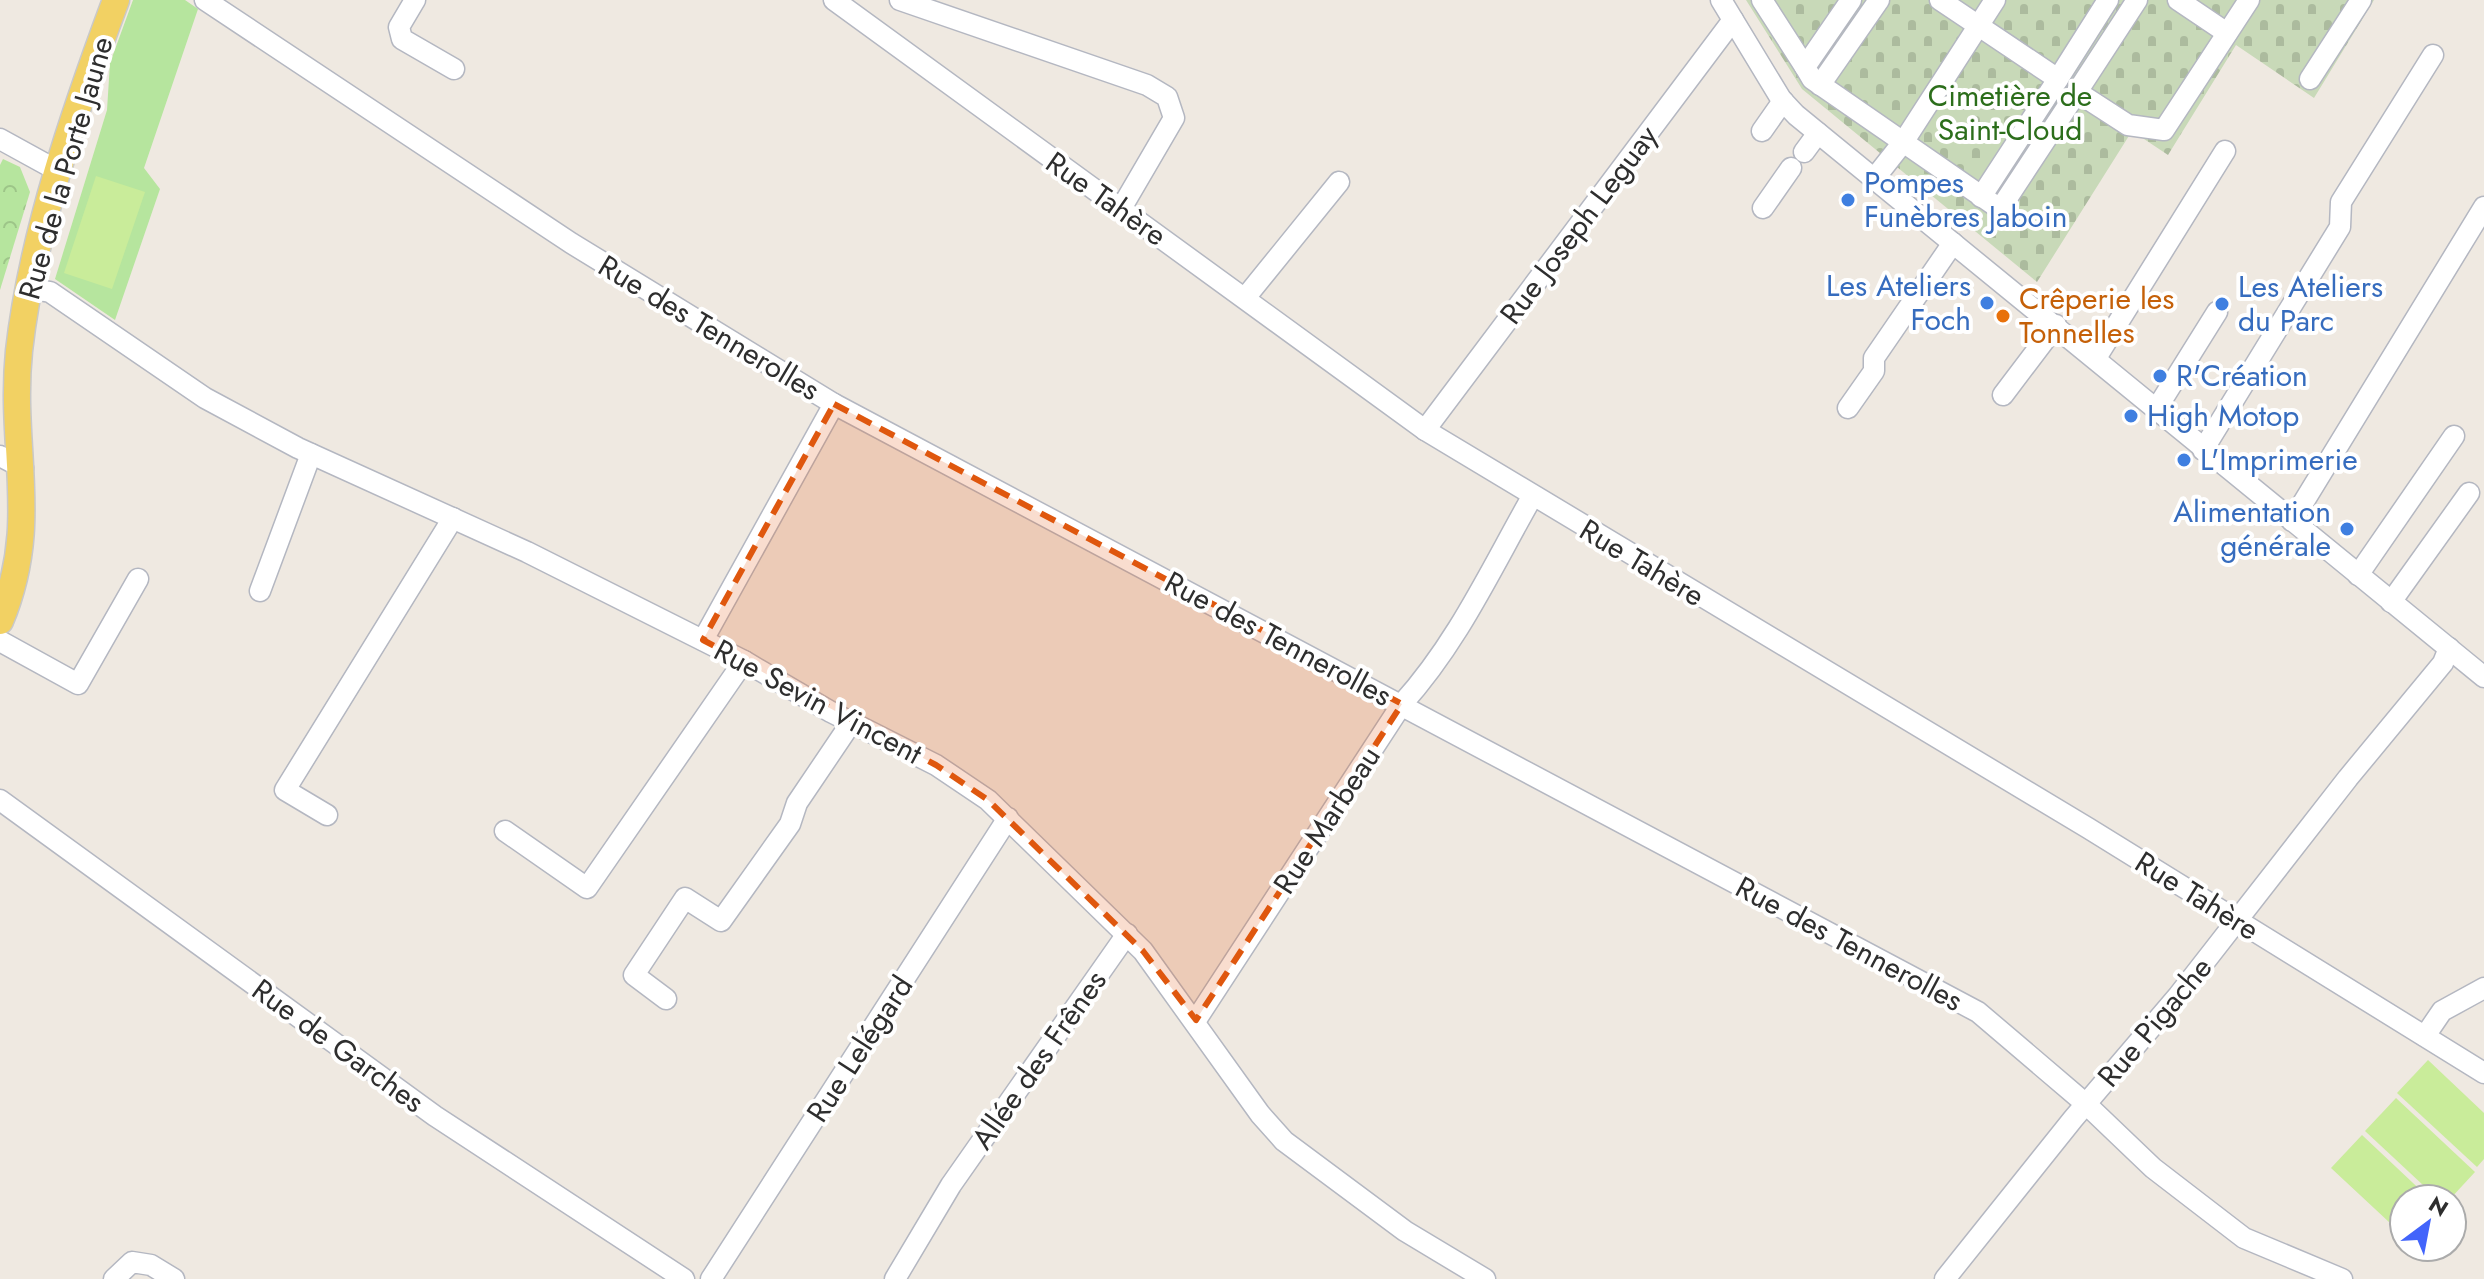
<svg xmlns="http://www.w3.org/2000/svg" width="2484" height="1279" font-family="Jost,sans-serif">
<defs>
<pattern id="cemetery-stones" width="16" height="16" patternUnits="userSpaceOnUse" patternTransform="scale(2)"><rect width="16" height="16" fill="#c8d9b8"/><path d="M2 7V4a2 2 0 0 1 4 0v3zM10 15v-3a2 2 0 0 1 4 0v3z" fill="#acbb9e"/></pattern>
<pattern id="park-crowns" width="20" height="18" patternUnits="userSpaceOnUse" patternTransform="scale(2)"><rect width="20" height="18" fill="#b6e59e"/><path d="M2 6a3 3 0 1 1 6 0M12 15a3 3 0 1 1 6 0" fill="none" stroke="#9dc588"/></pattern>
</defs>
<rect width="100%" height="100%" fill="#efe9e1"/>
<!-- grass -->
<polygon fill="#b6e59e" points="133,0 185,0 198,9 144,168 160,189 115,320 55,279 107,110 110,63"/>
<!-- cemetery -->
<polygon fill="url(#cemetery-stones)" points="1746,0 2374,0 2314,98 2236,45 2168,155 2132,131 2037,282 1802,89"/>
<!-- park -->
<polygon fill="url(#park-crowns)" points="3,159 20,167 30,192 0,290 0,165"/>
<!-- pitch -->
<g fill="#c9ec9a">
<polygon points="96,176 145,192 112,289 64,273"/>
<polygon points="2428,1060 2484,1113 2484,1159 2477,1167 2397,1093"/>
<polygon points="2396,1098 2475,1172 2450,1199 2438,1199 2365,1131"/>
<polygon points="2362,1135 2430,1199 2404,1199 2404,1236 2331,1168"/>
</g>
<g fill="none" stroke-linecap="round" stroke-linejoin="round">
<!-- minor casing -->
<g stroke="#b4b7c1" stroke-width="23">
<g id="minor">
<polyline points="205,0 571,243 834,404 1978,1012 2086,1104 2153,1168 2244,1238 2342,1279"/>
<polyline points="415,0 399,27 402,39 454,69"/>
<polyline points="834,0 1425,430 2088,828 2484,1073"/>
<polyline points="900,0 1147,85 1167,97 1174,118 1122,207"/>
<polyline points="1721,0 1781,99 1796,115 2484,677"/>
<polyline points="1762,0 1805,67"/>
<polyline points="1851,0 1805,67 1812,79 2000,209 2077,92 2128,125 2164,130 2249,0"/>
<polyline points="1940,0 2058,79 2108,0"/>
<polyline points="2178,0 2227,33"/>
<polyline points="2310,79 2361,0"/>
<polyline points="1820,85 1879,0"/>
<polyline points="2077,92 2137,0"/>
<polyline points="1762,131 1783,101"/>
<polyline points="0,139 60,172"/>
<polyline points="1804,152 1818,133"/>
<polyline points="1874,179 1904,141 1995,0"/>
<polyline points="1981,197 2058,79"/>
<polyline points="1763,208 1791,168"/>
<polyline points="28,288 50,292 205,398 298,448 527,552 744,661 831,712 936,765 988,800 1143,951 1260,1114 1284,1141 1405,1231 1485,1279"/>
<polyline points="1245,298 1339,182"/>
<polyline points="2096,358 2225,151"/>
<polyline points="2003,395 2056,325"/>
<polyline points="1848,408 1874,371 1874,358 1953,243"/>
<polyline points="2157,408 2217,312"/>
<polyline points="1425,430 1733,20"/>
<polyline points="2203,450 2340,227 2341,202 2433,55"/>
<polyline points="0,456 23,468"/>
<polyline points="2292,521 2484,207"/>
<polyline points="2358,575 2454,436"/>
<polyline points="260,591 311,454"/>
<polyline points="2391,602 2469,493"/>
<polyline points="703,640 834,404"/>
<polyline points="0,641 78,684 138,579"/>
<polyline points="0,800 435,1116 684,1279"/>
<polyline points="327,815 285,790 453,518"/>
<polyline points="505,831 587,888 744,661"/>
<polyline points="666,999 634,975 685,898 721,921 790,824 797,803 851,723"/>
<path d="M1196 1020 1402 704C1458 642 1491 569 1532 497"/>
<polyline points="2425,1036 2442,1011 2484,988"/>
<polyline points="114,1279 132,1262 151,1265 174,1279"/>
<polyline points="711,1279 1008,818"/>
<polyline points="895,1279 951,1185 1127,934"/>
<polyline points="1945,1279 2073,1119 2178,996 2348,778 2443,663 2449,648"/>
</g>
</g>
<!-- major casing -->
<g stroke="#c9c9c9" stroke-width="29">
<path id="major" d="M0 621C41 523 9 450 19 351 32 234 75 110 116 0"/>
</g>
<!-- minor -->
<use href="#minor" stroke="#fff" stroke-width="20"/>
<!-- major -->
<use href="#major" stroke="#f2d163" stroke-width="26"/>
</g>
<!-- marked area -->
<path fill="#df570e" fill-opacity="0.2" stroke="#df570e" stroke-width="6" stroke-dasharray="16 10" stroke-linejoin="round" d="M834 404 1402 704 1196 1020 1143 951 988 800 936 765 703 640Z"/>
<!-- markers -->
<g fill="#3f7fe0" stroke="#fff" stroke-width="3">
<circle cx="1848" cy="200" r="8"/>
<circle cx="1987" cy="303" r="8"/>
<circle cx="2222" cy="304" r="8"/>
<circle cx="2160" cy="376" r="8"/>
<circle cx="2131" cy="416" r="8"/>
<circle cx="2184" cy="460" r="8"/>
<circle cx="2347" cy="529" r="8"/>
</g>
<circle fill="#e8710a" stroke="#fff" stroke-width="3" cx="2003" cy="316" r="8"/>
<g text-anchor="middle" stroke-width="8" stroke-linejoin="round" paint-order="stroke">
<!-- park labels -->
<g font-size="30" fill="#2c6e1b" stroke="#fff">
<text x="2010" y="106">Cimetière de<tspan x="2010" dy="34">Saint-Cloud</tspan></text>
</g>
<!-- street labels -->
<g font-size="30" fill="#2e2e2e" stroke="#fff">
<text transform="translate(66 168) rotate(-74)" y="10">Rue de la Porte Jaune</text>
<text transform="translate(1106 199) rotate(35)" y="10">Rue Tahère</text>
<text transform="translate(1579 225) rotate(-53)" y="10">Rue Joseph Leguay</text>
<text transform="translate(709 328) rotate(31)" y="10">Rue des Tennerolles</text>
<text transform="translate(1642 563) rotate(31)" y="10">Rue Tahère</text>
<text transform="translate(1278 639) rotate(28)" y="10">Rue des Tennerolles</text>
<text transform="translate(818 702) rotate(28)" y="10">Rue Sevin Vincent</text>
<text transform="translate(1327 820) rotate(-57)" y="10">Rue Marbeau</text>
<text transform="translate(2197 896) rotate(32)" y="10">Rue Tahère</text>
<text transform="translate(1849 944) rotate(28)" y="10">Rue des Tennerolles</text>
<text transform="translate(2155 1022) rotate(-50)" y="10">Rue Pigache</text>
<text transform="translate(338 1046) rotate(36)" y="10">Rue de Garches</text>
<text transform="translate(860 1049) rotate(-57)" y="10">Rue Lelégard</text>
<text transform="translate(1039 1060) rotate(-55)" y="10">Allée des Frênes</text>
</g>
<!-- shop labels -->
<g font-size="30" fill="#366cbe" stroke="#fff" text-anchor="start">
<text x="1864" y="193">Pompes<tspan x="1864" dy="34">Funèbres Jaboin</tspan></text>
<text x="1971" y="296" text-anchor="end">Les Ateliers<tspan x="1971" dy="34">Foch</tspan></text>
<text x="2238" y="297">Les Ateliers<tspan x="2238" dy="34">du Parc</tspan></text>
<text x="2176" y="386">R'Création</text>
<text x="2147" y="426">High Motop</text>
<text x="2200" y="470">L'Imprimerie</text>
<text x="2331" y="522" text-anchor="end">Alimentation<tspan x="2331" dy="34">générale</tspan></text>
</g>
<!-- food labels -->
<g font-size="30" fill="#c56008" stroke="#fff" text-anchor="start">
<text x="2019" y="309">Crêperie les<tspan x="2019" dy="34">Tonnelles</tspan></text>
</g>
</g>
<!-- north arrow -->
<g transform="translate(2428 1223) rotate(32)"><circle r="38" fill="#ffffff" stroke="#ababab" stroke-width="2"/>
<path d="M0-6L14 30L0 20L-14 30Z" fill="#4264fb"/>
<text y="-12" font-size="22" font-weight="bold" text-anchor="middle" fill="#2e2e2e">N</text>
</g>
</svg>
